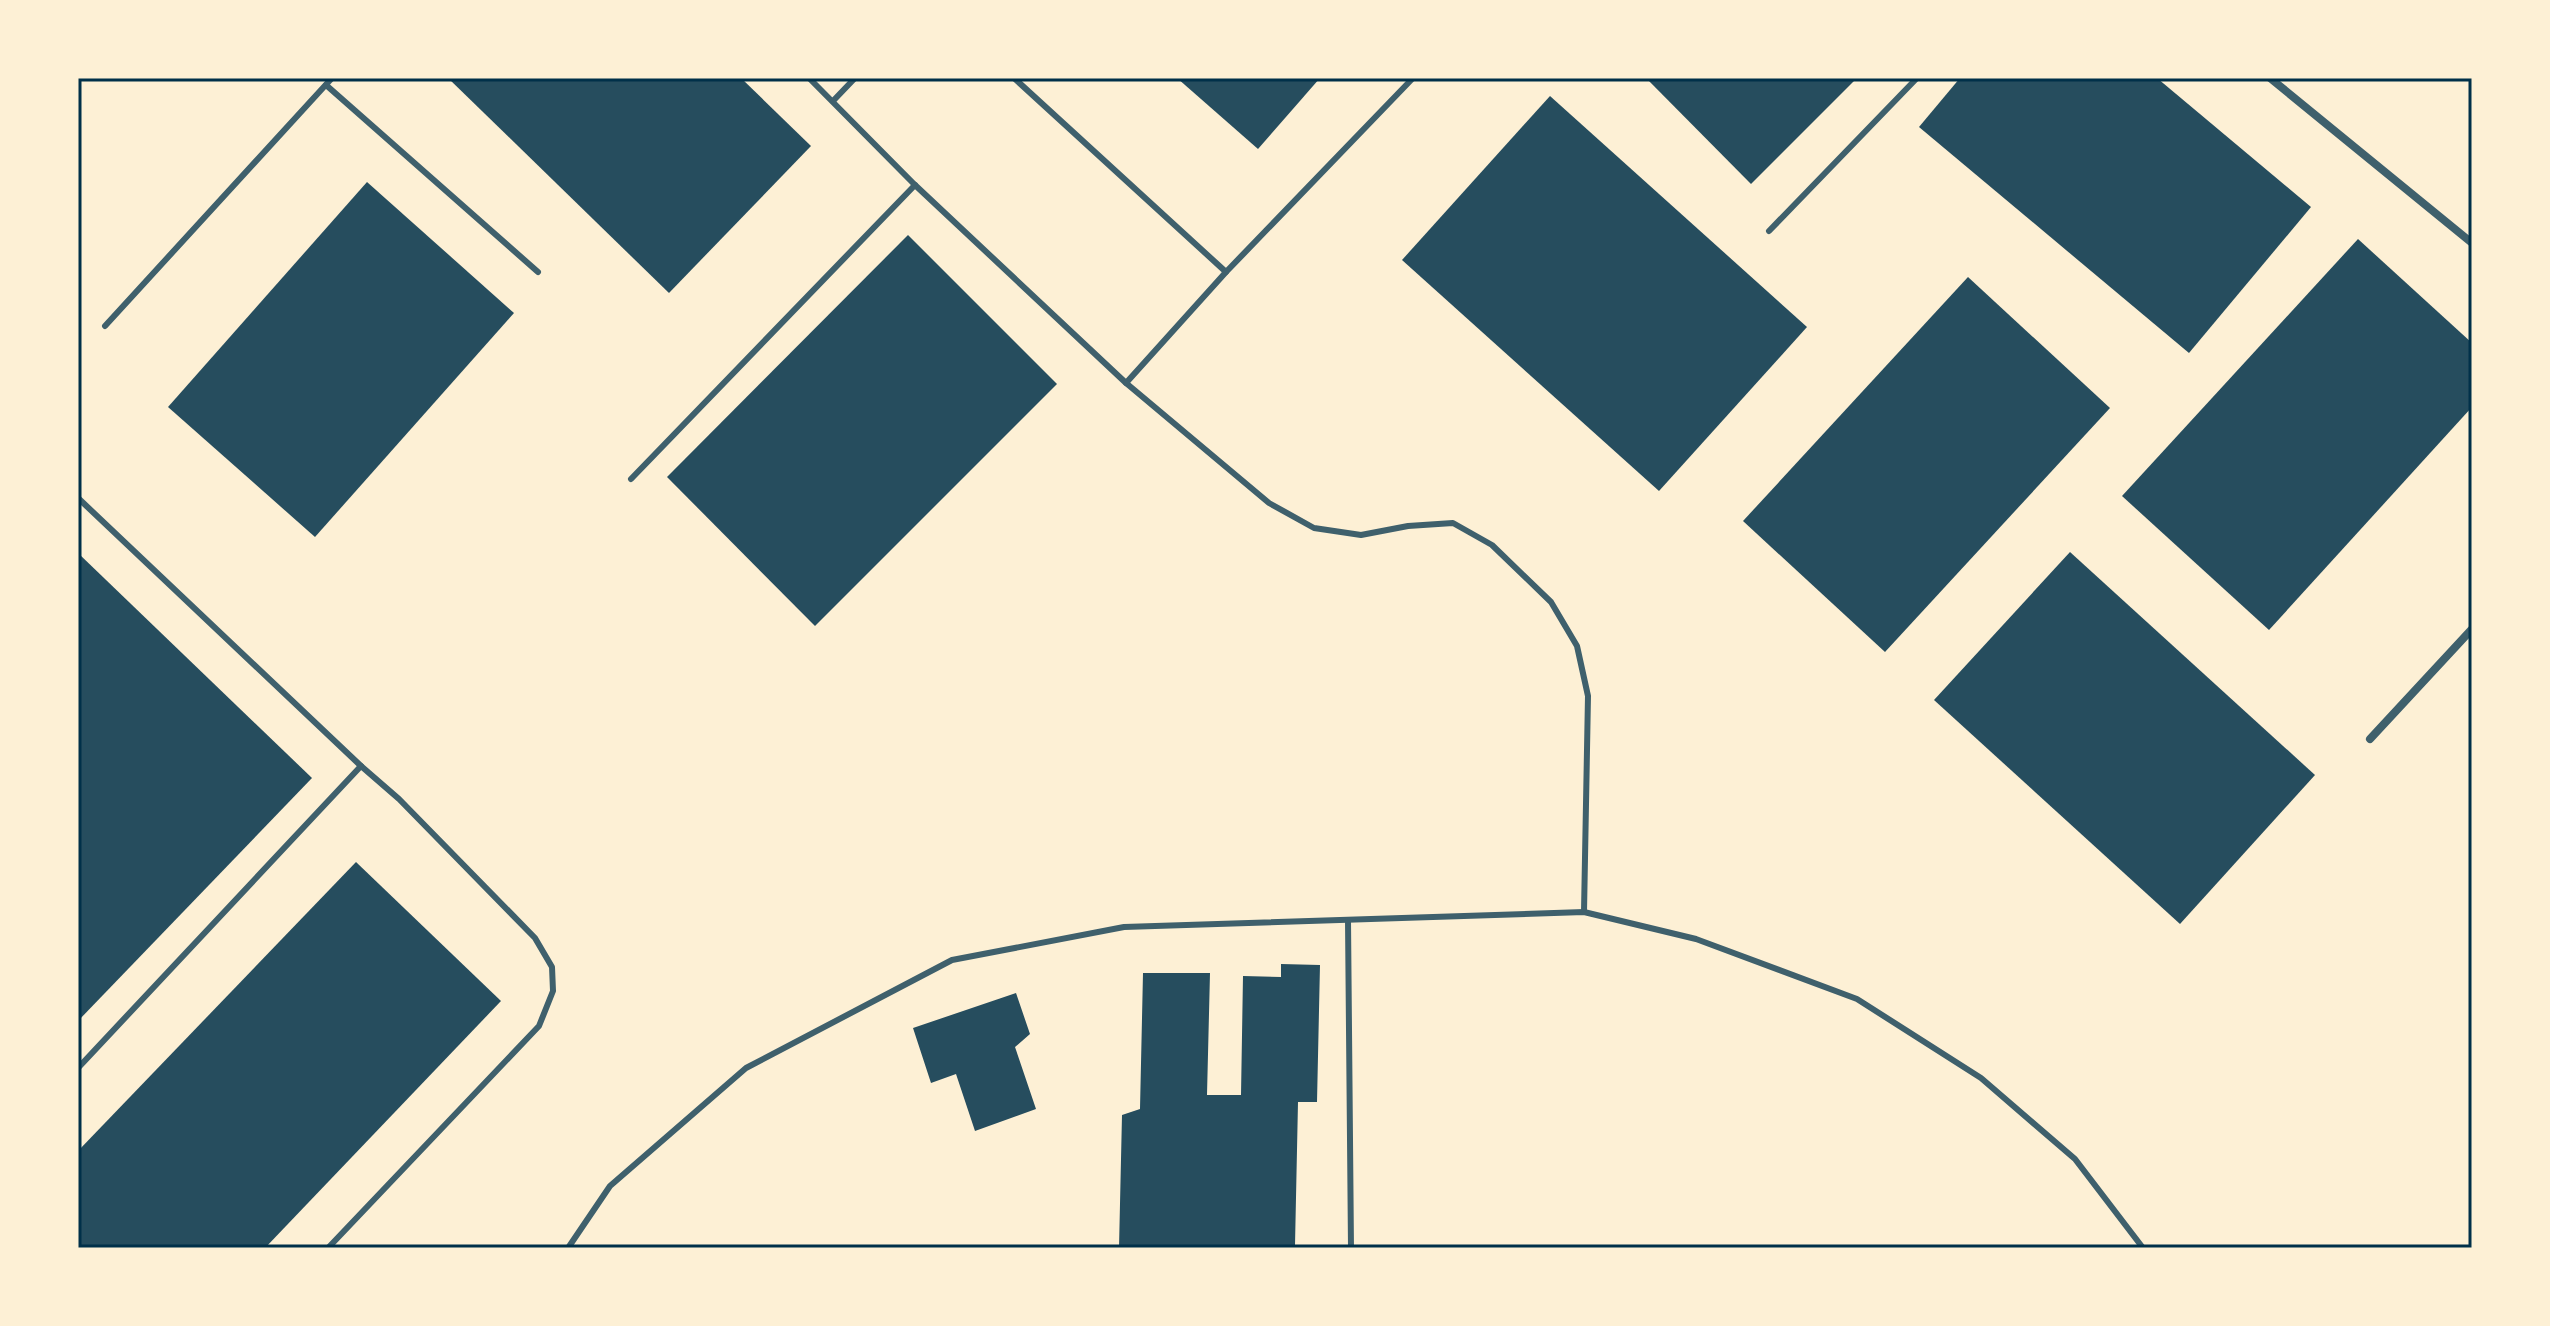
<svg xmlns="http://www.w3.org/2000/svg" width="2550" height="1326" font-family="Barlow,sans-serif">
<rect width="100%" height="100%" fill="#fdf0d5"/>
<!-- building -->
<g fill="#264d5e">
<polygon points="448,78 741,78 811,146 669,293"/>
<polygon points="1177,78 1320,78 1258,149"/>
<polygon points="1646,78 1857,78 1751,184"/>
<polygon points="1960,78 2157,78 2311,207 2189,353 1919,127"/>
<polygon points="1550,96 1807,327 1659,491 1402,260"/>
<polygon points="367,182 514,313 315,537 168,407"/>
<polygon points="908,235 1057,384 815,626 667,477"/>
<polygon points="2358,239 2472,343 2472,407 2269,630 2122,496"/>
<polygon points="1968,277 2110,408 1885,652 1743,521"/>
<polygon points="2070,552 2315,775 2180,924 1934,700"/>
<polygon points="78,553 312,778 78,1021"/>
<polygon points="356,862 501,1001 265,1248 78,1248 78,1151"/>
<polygon points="1281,964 1320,965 1317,1102 1298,1102 1295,1245 1255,1245 1255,1248 1119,1248 1122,1115 1140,1109 1143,973 1210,973 1207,1095 1241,1095 1243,976 1281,977"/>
<polygon points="1016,993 1030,1034 1015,1047 1036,1109 975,1131 956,1074 931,1083 913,1028"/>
</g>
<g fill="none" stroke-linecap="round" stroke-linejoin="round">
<!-- service -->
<g stroke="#3f606c" stroke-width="6">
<polyline points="809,78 915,185 1126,383 1269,503 1314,528 1361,535 1408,526 1453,523 1492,545 1551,602 1577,646 1588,696 1584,912"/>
<polyline points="1014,78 1226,272"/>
<polyline points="326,85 538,272"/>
<polyline points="833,101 855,78"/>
<polyline points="1769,231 1917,78"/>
<polyline points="105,326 332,78"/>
<polyline points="1126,383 1226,272 1413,78"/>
<polyline points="631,479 915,185"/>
<polyline points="78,498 361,766"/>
<polyline points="1348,920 1351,1248"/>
<polyline points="78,1068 361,766 399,799 535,938 552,967 553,991 539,1026 328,1248"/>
<polyline points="568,1248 610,1186 746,1068 952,960 1124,927 1584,912 1696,939 1857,999 1981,1078 2075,1159 2143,1248"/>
</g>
<!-- minor -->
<g stroke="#3f606c" stroke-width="8">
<polyline points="2270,78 2472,243"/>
<polyline points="2370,739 2472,629"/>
</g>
</g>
<!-- border -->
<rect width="2550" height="1326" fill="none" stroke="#fdf0d5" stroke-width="160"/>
<rect x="80" y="80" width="2390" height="1166" fill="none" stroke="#003049" stroke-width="3"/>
</svg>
